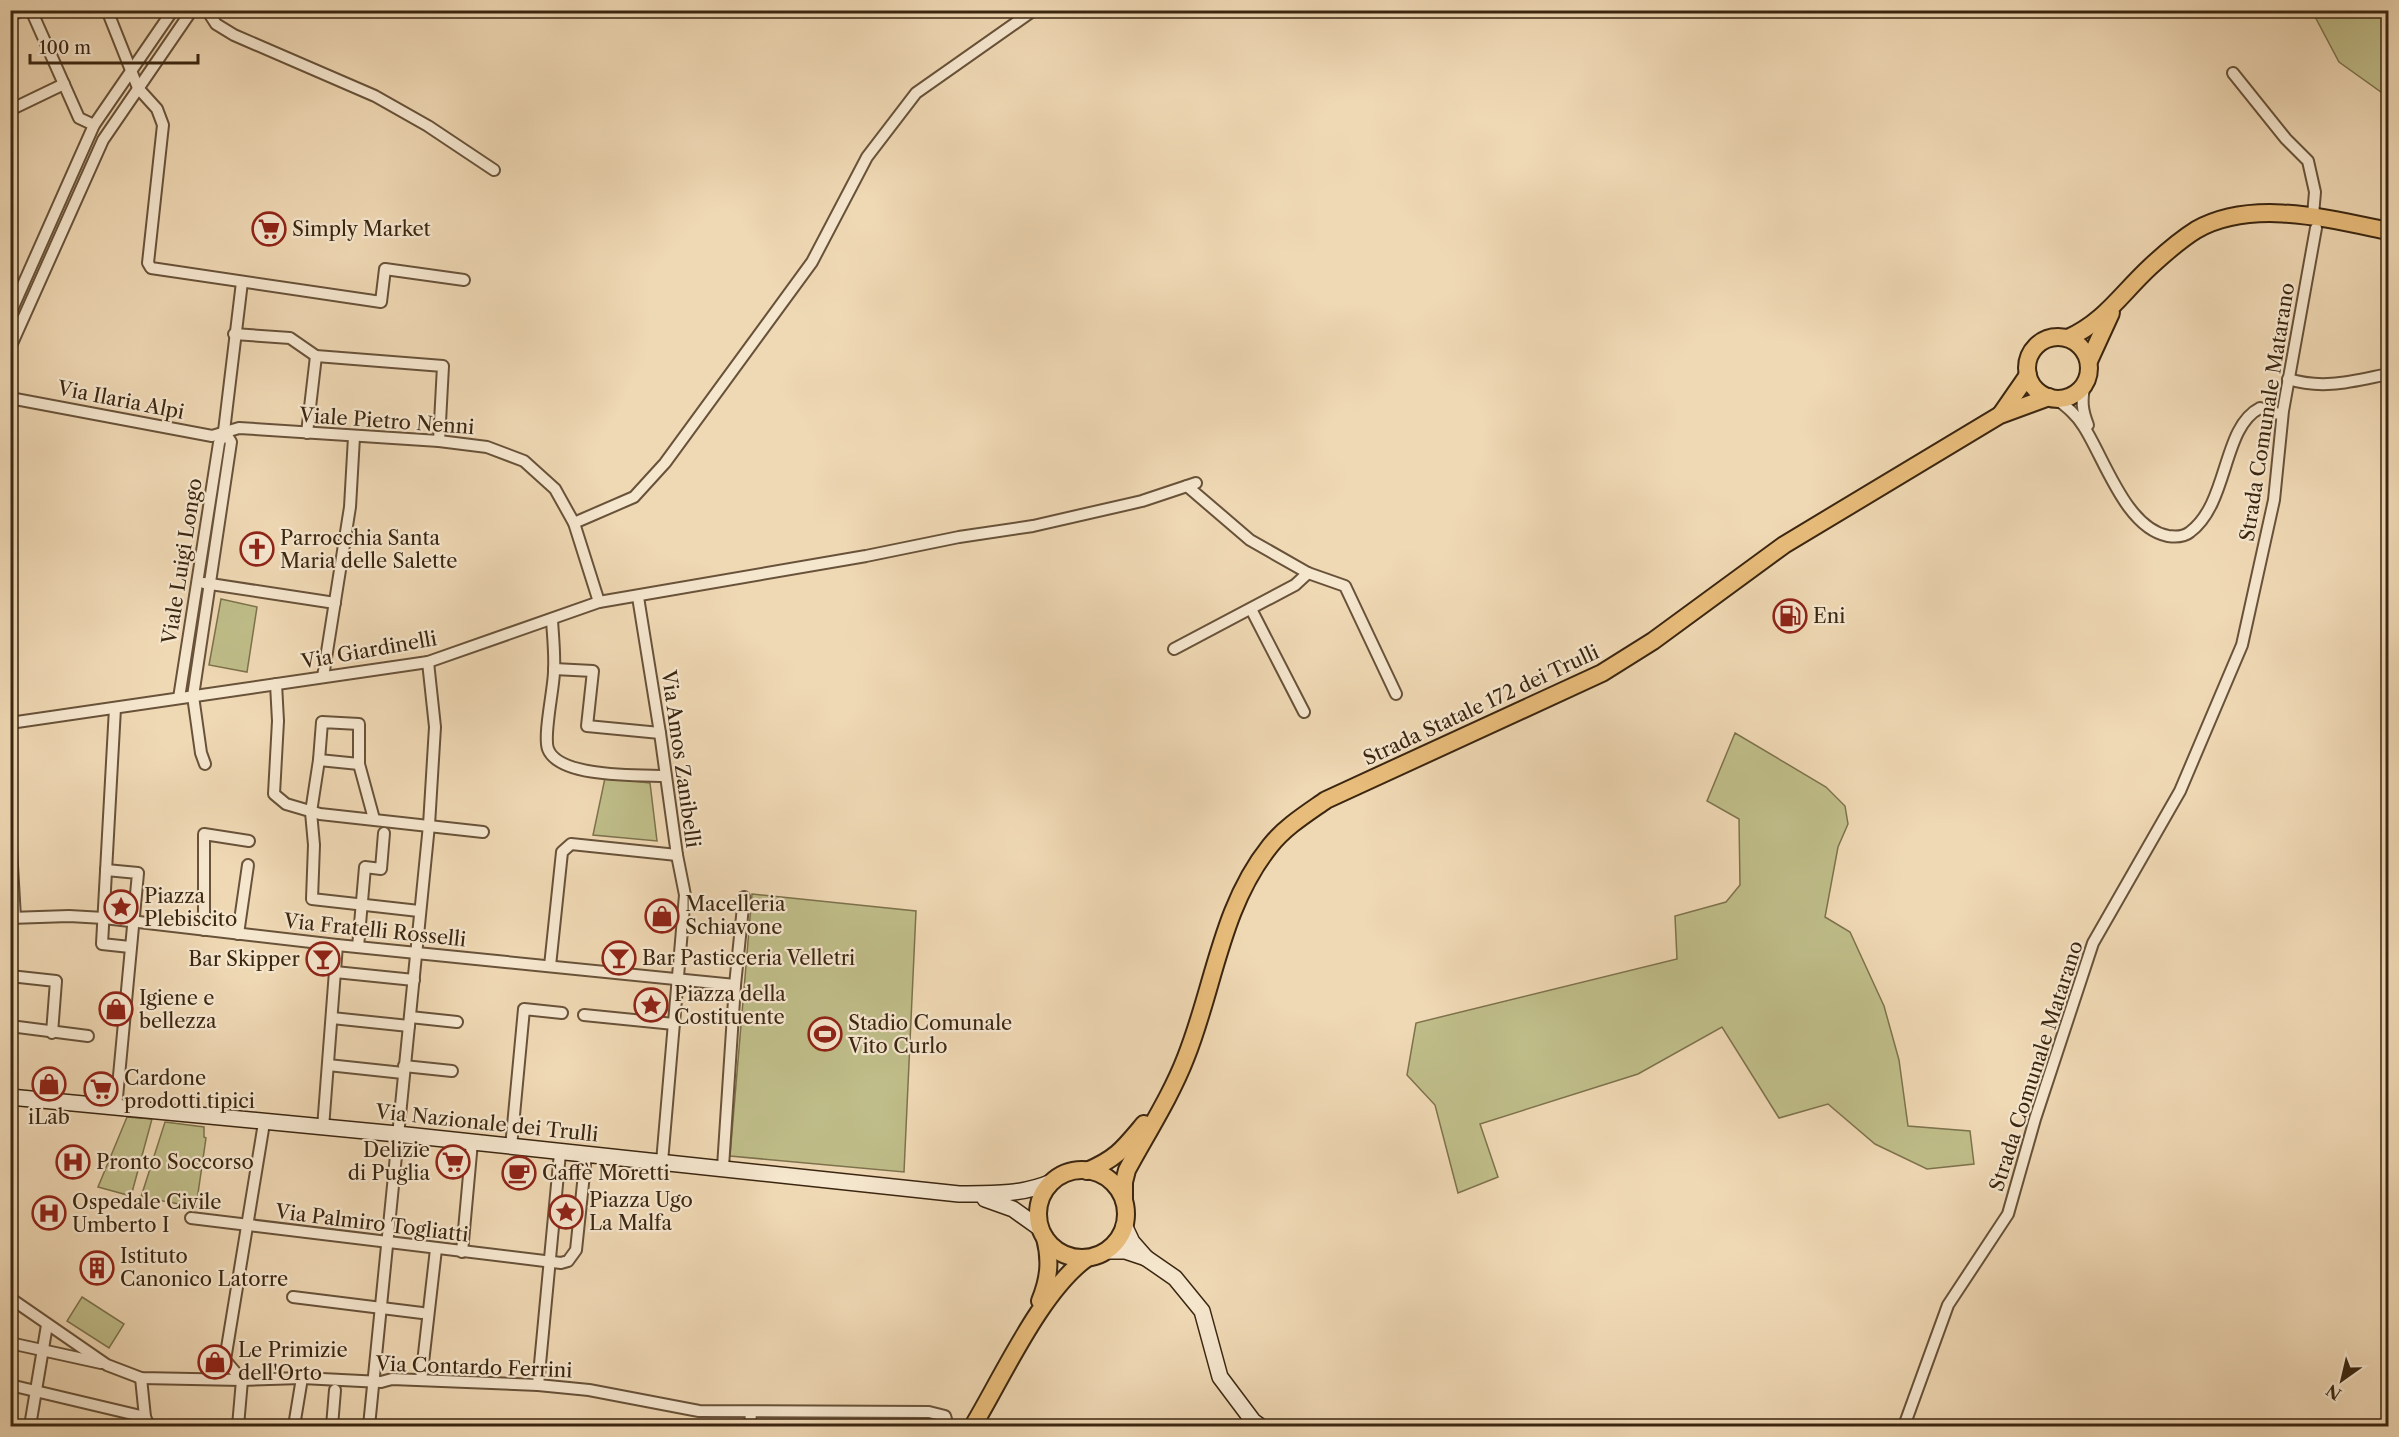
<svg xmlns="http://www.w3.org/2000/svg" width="2399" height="1437" font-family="'Libre Caslon Text',serif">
<rect width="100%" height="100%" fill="#efd8b4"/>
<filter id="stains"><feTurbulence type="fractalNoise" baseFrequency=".00333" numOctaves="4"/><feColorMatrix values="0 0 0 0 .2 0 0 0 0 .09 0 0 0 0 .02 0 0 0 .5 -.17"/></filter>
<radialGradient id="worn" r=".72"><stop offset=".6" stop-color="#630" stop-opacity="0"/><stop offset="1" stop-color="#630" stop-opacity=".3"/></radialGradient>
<!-- green -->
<g fill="#bfbd89" stroke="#7d724c" stroke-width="1.5">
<polygon points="2312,11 2388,11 2388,97 2339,62"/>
<polygon points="221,599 257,607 247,672 209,665"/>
<polygon points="1735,733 1826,787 1845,806 1848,824 1838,847 1825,917 1850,932 1884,1006 1899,1060 1908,1126 1970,1131 1974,1164 1927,1169 1875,1144 1828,1104 1779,1118 1722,1027 1638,1074 1480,1124 1498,1177 1458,1193 1435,1105 1407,1075 1416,1023 1677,959 1675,916 1726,902 1740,885 1739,819 1707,801"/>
<polygon points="605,778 650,783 657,841 593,835"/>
<polygon points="752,894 916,911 904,1172 730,1156"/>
<polygon points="127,1117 152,1119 131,1196 98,1187"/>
<polygon points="165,1122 204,1127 204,1137 206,1138 196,1207 141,1197"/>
<polygon points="82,1297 124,1324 109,1348 67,1321"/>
</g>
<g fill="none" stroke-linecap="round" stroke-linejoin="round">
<!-- street casing -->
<g stroke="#685239" stroke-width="14">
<g id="street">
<polyline points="31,10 79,118 94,125"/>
<polyline points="107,10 138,88 157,109 163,125 148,263 151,268 381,302 385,269 464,280"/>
<polyline points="207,10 216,24 234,35 375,96 428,126 494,170"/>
<polyline points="10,16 23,10"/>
<polyline points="2233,73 2286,139 2308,161 2315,192 2313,215"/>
<polyline points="10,110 64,84"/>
<polyline points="10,314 94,125 173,10"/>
<polyline points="234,334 290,338 316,356 443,366 439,441"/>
<polyline points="10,348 103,140 192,10"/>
<path d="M2288 379C2324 390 2353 381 2388 374"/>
<path d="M2085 384C2081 400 2082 410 2088 425"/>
<polyline points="10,398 212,436 239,428 439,441 487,447 524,461 555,489 574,523 599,602"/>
<path d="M2055 398C2067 407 2077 415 2084 427 2105 460 2126 528 2168 536 2175 537 2184 537 2190 532 2229 503 2222 427 2260 408L2282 415"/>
<polyline points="307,433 316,356"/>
<polyline points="1187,486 1250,540 1308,573 1345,586 1396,694"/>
<polyline points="574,523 634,497 665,463 812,262 867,157 916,93 1034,10"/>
<polyline points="204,583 335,603"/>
<polyline points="638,597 660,733 677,855 685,895 662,1162"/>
<polyline points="1251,609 1304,712"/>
<path d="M552 620C553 637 555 654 554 671 554 688 543 735 548 749 559 778 639 775 665 776"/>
<polyline points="1174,649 1295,585 1308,573"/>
<polyline points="554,669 593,671 587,726 660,733"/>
<polyline points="323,677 350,507 354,437"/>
<polyline points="276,684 278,721 274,794 286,804 320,814 483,832"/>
<polyline points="179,698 219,443 224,431 242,282"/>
<polyline points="115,708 102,944 130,947"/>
<polyline points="10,723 428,662 599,602 866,556 959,537 1033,526 1142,501 1196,483"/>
<polyline points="319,760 359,764"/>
<polyline points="205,764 201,753 193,696 231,442 224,431"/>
<polyline points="374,819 359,764 359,724 322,722 319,760 311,812 314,845 312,899 419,911"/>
<polyline points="10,831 15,918"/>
<polyline points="106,870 138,873 116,1108"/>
<polyline points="10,918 69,916 104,918 337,945 735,985"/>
<polyline points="204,930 204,834 249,841"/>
<polyline points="238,934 248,865"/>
<polyline points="358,947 365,867 381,869 384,833"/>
<polyline points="550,966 562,852 571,844 677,855"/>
<polyline points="335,972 414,980"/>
<polyline points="10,976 56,981 52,1033"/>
<polyline points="584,1015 674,1024"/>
<polyline points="410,1017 457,1022"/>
<polyline points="332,1018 409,1026"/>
<polyline points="10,1026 88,1036"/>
<polyline points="328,1065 403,1073"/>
<polyline points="404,1066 452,1071"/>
<polyline points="323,1128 337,945"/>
<polyline points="511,1147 524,1009 562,1013"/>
<polyline points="723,1167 735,985 744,897"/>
<polyline points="191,1218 561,1263 568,1261 576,1250 586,1155"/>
<polyline points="462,1252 472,1142"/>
<polyline points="293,1297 422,1313"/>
<polyline points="10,1298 107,1365 141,1378 242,1380 302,1378 381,1382 392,1379 538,1385 589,1390 699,1411 929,1412 945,1416 948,1426"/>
<polyline points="10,1343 101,1363"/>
<polyline points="141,1378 145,1417 149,1426"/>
<polyline points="421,1380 436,1249"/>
<polyline points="10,1385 145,1417"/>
<polyline points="538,1385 560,1153"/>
<polyline points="30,1426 47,1325"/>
<polyline points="238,1426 242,1380 225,1360 264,1123"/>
<polyline points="294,1426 302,1378"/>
<polyline points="332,1426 335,1390"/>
<polyline points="369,1426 429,825 435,727 428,662"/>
<polyline points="750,1426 751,1412"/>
<polyline points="1904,1426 1948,1305 2008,1214 2035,1119 2093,943 2180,791 2242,645 2274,500 2283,411 2316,228"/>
</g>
</g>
<!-- secondary casing -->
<g stroke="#3b2610" stroke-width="18">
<g id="secondary">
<path d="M10 1097 397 1134 959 1194C992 1194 1021 1195 1052 1182"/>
<polyline points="985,1199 1013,1209 1041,1229"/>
<polyline points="1106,1251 1125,1251 1146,1258 1132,1242 1124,1225"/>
<polyline points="1146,1258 1175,1278 1202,1311 1220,1377 1253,1421 1260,1426"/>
</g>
</g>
<!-- primary casing -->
<g stroke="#3b2610" stroke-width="20">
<g id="primary">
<circle cx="2058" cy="368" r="31"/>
<path d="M2068 338C2104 322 2121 294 2150 267 2164 254 2180 240 2196 230 2252 198 2330 219 2388 231"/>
<polyline points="2089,361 2111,313"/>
<polyline points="2001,414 2028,375"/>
<circle cx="1082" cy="1214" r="44"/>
<path d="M1087 1171C1117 1158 1123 1149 1144 1124"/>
<path d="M1124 1200V1182L1127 1170C1147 1133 1171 1096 1186 1057 1214 987 1221 907 1270 846 1285 827 1306 814 1326 800L1602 673 1653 641 1784 545 2000 415 2049 397"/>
<path d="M1040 1301C1049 1279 1051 1261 1045 1238"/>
<path d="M973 1426C1003 1376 1041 1291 1087 1258"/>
</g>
</g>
<!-- street -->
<use href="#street" stroke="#f5e6ce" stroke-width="10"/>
<!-- secondary -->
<use href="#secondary" stroke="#f5e6ce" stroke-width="15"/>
<!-- primary -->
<use href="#primary" stroke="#e8bc7a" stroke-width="16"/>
</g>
<!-- icons -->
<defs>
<g id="supermarket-ring" transform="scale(1.725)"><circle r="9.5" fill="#f5e6ce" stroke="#8f2418" stroke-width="1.5"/><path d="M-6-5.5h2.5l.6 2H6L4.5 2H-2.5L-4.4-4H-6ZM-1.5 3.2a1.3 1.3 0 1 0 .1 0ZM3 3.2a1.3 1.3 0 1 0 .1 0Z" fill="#8f2418"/></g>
<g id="church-ring" transform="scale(1.725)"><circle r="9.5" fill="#f5e6ce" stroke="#8f2418" stroke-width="1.5"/><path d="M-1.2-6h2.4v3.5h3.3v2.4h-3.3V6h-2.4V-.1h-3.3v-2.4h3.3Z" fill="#8f2418"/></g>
<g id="fuel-ring" transform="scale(1.725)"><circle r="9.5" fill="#f5e6ce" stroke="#8f2418" stroke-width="1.5"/><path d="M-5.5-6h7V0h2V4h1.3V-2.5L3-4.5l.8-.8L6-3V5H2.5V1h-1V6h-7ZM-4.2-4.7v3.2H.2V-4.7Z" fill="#8f2418"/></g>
<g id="sight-ring" transform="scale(1.725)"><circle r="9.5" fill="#f5e6ce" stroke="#8f2418" stroke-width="1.5"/><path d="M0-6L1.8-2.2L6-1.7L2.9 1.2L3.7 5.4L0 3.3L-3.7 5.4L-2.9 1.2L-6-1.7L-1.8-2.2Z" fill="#8f2418"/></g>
<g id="shop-ring" transform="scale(1.725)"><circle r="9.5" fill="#f5e6ce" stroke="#8f2418" stroke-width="1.5"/><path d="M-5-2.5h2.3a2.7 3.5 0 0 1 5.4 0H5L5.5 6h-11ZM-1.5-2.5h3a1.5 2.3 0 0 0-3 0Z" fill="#8f2418"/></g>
<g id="bar-ring" transform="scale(1.725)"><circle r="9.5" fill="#f5e6ce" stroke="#8f2418" stroke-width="1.5"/><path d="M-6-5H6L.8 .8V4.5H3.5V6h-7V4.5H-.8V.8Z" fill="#8f2418"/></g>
<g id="stadium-ring" transform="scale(1.725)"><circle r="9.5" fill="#f5e6ce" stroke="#8f2418" stroke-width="1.5"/><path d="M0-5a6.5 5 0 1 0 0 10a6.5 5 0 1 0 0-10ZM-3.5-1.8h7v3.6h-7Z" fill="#8f2418"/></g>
<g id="hospital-ring" transform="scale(1.725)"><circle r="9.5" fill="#f5e6ce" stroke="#8f2418" stroke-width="1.5"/><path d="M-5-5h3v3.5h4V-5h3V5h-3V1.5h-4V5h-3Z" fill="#8f2418"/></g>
<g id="cafe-ring" transform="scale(1.725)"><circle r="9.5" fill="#f5e6ce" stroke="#8f2418" stroke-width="1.5"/><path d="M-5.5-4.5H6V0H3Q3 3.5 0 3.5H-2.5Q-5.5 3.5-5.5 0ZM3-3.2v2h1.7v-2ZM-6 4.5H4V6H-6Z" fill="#8f2418"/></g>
<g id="building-ring" transform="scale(1.725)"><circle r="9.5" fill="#f5e6ce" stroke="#8f2418" stroke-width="1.5"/><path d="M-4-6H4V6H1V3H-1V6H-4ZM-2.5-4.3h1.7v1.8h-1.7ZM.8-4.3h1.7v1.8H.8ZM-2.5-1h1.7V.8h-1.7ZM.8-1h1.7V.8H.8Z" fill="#8f2418"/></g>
</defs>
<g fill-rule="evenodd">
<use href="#supermarket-ring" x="269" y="229"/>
<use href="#church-ring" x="257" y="549"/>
<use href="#fuel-ring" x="1790" y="616"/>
<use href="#sight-ring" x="121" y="907"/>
<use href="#shop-ring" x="662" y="916"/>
<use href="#bar-ring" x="619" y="958"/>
<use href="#bar-ring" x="323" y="959"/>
<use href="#sight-ring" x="651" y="1005"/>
<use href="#shop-ring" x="116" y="1009"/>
<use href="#stadium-ring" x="825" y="1034"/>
<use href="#shop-ring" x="49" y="1084"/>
<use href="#supermarket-ring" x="101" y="1089"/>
<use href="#hospital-ring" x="73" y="1162"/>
<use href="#supermarket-ring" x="453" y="1162"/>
<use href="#cafe-ring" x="519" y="1173"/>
<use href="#sight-ring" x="566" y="1212"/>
<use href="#hospital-ring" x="49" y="1213"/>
<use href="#building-ring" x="97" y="1268"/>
<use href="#shop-ring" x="215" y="1362"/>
</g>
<g text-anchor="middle" stroke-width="4.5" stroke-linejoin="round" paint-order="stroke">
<!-- poi labels -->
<g font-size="20" fill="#3b2610" stroke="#f5e6ce" text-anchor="start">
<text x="292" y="236">Simply Market</text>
<text x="280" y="545">Parrocchia Santa<tspan x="280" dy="23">Maria delle Salette</tspan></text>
<text x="1813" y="623">Eni</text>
<text x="144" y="903">Piazza<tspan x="144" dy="23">Plebiscito</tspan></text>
<text x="685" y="911">Macelleria<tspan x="685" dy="23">Schiavone</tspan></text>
<text x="642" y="965">Bar Pasticceria Velletri</text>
<text x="300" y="966" text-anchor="end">Bar Skipper</text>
<text x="674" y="1001">Piazza della<tspan x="674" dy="23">Costituente</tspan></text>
<text x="139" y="1005">Igiene e<tspan x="139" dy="23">bellezza</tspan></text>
<text x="848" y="1030">Stadio Comunale<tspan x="848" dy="23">Vito Curlo</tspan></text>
<text x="124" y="1085">Cardone<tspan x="124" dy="23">prodotti tipici</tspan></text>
<text x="49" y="1124" text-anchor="middle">iLab</text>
<text x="430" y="1157" text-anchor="end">Delizie<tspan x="430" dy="23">di Puglia</tspan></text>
<text x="96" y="1169">Pronto Soccorso</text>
<text x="542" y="1180">Caffè Moretti</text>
<text x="589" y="1207">Piazza Ugo<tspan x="589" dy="23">La Malfa</tspan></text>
<text x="72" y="1209">Ospedale Civile<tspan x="72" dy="23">Umberto I</tspan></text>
<text x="120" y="1263">Istituto<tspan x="120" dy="23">Canonico Latorre</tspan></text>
<text x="238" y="1357">Le Primizie<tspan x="238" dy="23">dell'Orto</tspan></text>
</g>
<!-- street labels -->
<g font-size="20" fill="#3b2610" stroke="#f5e6ce">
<text transform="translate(121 400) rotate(11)" y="7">Via Ilaria Alpi</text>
<text transform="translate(2267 412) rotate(-81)" y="7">Strada Comunale Matarano</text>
<text transform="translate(387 421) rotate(4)" y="7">Viale Pietro Nenni</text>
<text transform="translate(182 561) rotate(-81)" y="7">Viale Luigi Longo</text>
<text transform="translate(369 650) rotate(-10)" y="7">Via Giardinelli</text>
<text transform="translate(1481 705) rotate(-25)" y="7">Strada Statale 172 dei Trulli</text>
<text transform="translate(681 759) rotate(82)" y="7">Via Amos Zanibelli</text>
<text transform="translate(375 930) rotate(6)" y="7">Via Fratelli Rosselli</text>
<text transform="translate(2036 1066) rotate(-72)" y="7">Strada Comunale Matarano</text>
<text transform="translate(487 1123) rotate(6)" y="7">Via Nazionale dei Trulli</text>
<text transform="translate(372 1223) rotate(7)" y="7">Via Palmiro Togliatti</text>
<text transform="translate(474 1367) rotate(2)" y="7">Via Contardo Ferrini</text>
</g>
</g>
<!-- margin -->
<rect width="2399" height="1437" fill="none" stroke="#efd8b4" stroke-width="36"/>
<rect x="12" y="12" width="2375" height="1413" fill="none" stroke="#3b2610" stroke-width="3"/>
<rect x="18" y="18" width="2363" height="1401" fill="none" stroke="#3b2610" stroke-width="1.5"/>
<!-- north arrow -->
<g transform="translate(2342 1380) rotate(214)" stroke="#f5e6ce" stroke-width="4.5" paint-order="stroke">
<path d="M0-4.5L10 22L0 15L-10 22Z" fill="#3b2610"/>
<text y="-9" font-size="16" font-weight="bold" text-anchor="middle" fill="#3b2610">N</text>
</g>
<!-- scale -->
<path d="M30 54v9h168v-9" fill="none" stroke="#3b2610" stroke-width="3"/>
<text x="39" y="54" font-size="18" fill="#3b2610" stroke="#f5e6ce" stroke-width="4.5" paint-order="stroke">100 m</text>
<rect width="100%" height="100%" filter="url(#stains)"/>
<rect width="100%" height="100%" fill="url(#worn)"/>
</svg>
